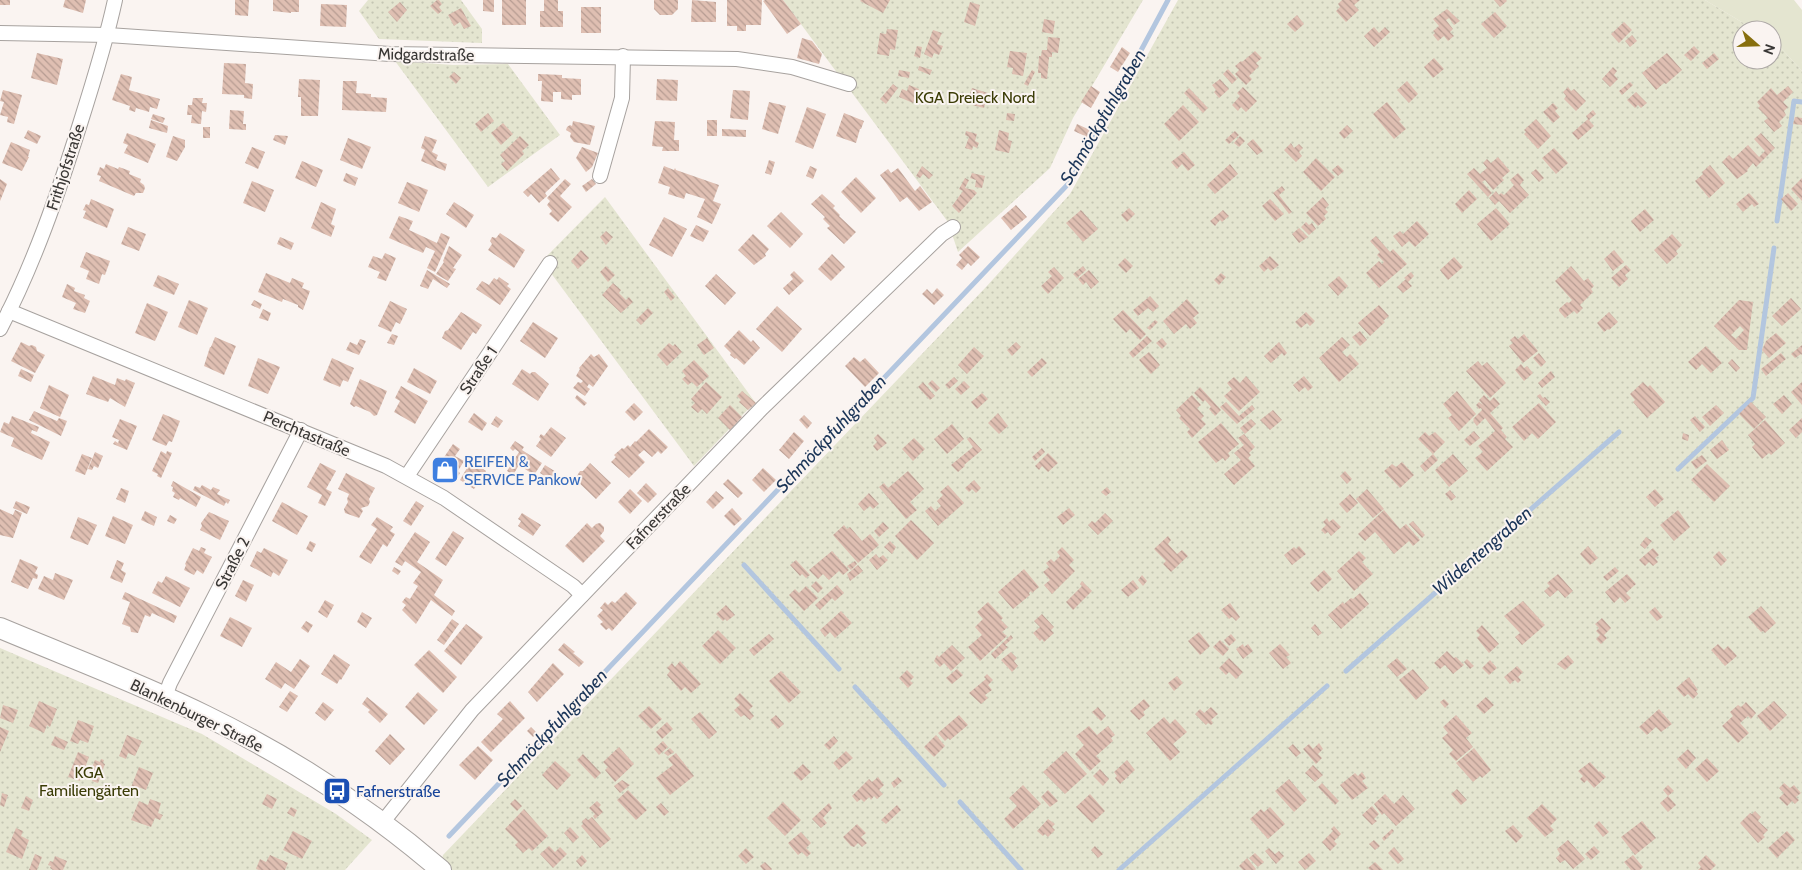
<svg xmlns="http://www.w3.org/2000/svg" width="1802" height="870" font-family="Cabin,sans-serif">
<defs>
<pattern id="garden-dots" width="8" height="8" patternUnits="userSpaceOnUse" patternTransform="scale(1.25)"><rect width="8" height="8" fill="#e4e5d0"/><path d="M2 2h.1M6 6h.1" fill="none" stroke="#c4c5b3" stroke-width="1.8" stroke-linecap="round"/></pattern>
<pattern id="building-back-hatch" width="6" height="6" patternUnits="userSpaceOnUse" patternTransform="scale(1.25)"><rect width="6" height="6" fill="#dfbfb2"/><path d="M-1 5l2 2M0 0l6 6M5-1l2 2" fill="none" stroke="#b69c92"/></pattern>
</defs>
<rect width="100%" height="100%" fill="#faf4f1"/>
<!-- grass -->
<polygon fill="#e4e5d0" points="1705,0 1794,0 1802,10 1802,71 1779,46 1772,42 1772,30 1755,30"/>
<!-- garden -->
<g fill="url(#garden-dots)">
<polygon points="368,0 461,0 482,29 482,43 379,39 359,11"/>
<polygon points="783,0 1143,0 1073,118 1050,168 958,252 948,222"/>
<polygon points="1178,0 1705,0 1755,30 1742,30 1742,60 1772,60 1772,42 1779,46 1802,71 1802,870 441,870 439,869 443,855 986,287 1070,194"/>
<polygon points="395,61 453,65 508,64 560,135 488,187"/>
<polygon points="605,197 755,402 694,466 542,261"/>
<polygon points="0,648 202,734 336,814 372,840 345,870 0,870"/>
</g>
<g fill="none" stroke-linecap="round" stroke-linejoin="round">
<!-- stream -->
<g stroke="#b3c6df" stroke-width="5">
<polyline points="1777,221 1794,101 1802,102"/>
<polyline points="1678,469 1753,398 1774,248"/>
<polyline points="744,565 839,669"/>
<polyline points="1346,671 1619,432"/>
<polyline points="855,687 944,785"/>
<polyline points="960,802 1021,870"/>
<polyline points="449,836 1071,181 1168,0"/>
<polyline points="1119,870 1327,686"/>
</g>
</g>
<!-- building -->
<g fill="url(#building-back-hatch)" fill-rule="evenodd">
<rect x="0" y="0" width="10" height="5"/>
<polygon points="65,0 86,0 83,13 63,7"/>
<polygon points="235,0 249,0 248,16 235,15"/>
<polygon points="273,0 299,0 299,12 291,12 291,13 273,11"/>
<polygon points="437,0 439,0 442,4 439,7 442,11 438,14 430,6"/>
<polygon points="483,0 494,0 494,12 483,11"/>
<rect x="502" y="0" width="24" height="25"/>
<polygon points="544,0 558,0 558,11 563,11 563,27 540,27 540,11 544,11"/>
<polygon points="654,0 678,0 678,9 672,15 660,15 654,9"/>
<polygon points="692,0 716,2 716,22 691,22"/>
<polygon points="727,0 762,0 761,25 746,25 746,31 737,31 737,26 727,26"/>
<polygon points="765,0 783,0 801,24 787,34 763,1"/>
<polygon points="861,0 890,0 883,13 860,1"/>
<polygon points="1342,0 1360,0 1354,5 1359,10 1346,22 1336,11 1340,7 1338,4"/>
<polygon points="1494,0 1506,0 1507,1 1500,7"/>
<polygon points="400,2 407,10 397,22 388,12"/>
<polygon points="970,2 980,5 975,26 964,22"/>
<polygon points="321,4 347,5 346,27 320,26"/>
<rect x="581" y="7" width="20" height="26"/>
<polygon points="461,8 471,26 464,29 460,22 454,26 448,15"/>
<polygon points="1447,9 1460,21 1454,25 1449,18 1446,20 1453,29 1450,32 1454,36 1448,41 1444,36 1438,41 1433,35 1435,33 1433,31 1439,26 1433,19"/>
<polygon points="1495,12 1507,26 1494,38 1481,24"/>
<polygon points="1297,15 1304,24 1295,32 1287,24"/>
<polygon points="1044,19 1055,21 1053,34 1042,32"/>
<polygon points="1624,22 1632,30 1619,43 1611,34"/>
<polygon points="1374,27 1379,33 1385,27 1390,32 1374,47 1364,36"/>
<polygon points="887,29 898,30 895,50 890,49 889,56 877,54 880,33 886,34"/>
<polygon points="933,30 942,33 937,44 943,46 939,55 934,53 932,58 924,54"/>
<polygon points="1632,35 1637,41 1630,47 1625,41"/>
<polygon points="1048,37 1060,38 1058,53 1052,52 1052,57 1049,57 1047,79 1041,78 1041,73 1038,73 1039,56 1041,56 1042,50 1047,50"/>
<polygon points="802,38 812,41 822,54 819,64 797,58"/>
<polygon points="917,46 922,47 920,58 914,56"/>
<polygon points="1694,46 1700,52 1691,61 1684,55"/>
<polygon points="1122,47 1130,53 1118,72 1110,67"/>
<polygon points="1010,51 1027,53 1023,76 1012,74 1013,68 1007,67"/>
<polygon points="1255,51 1262,58 1256,63 1259,66 1249,76 1252,79 1246,85 1235,74 1239,70 1235,66 1241,61 1242,62"/>
<polygon points="37,53 63,59 57,85 31,78"/>
<polygon points="1667,53 1682,70 1666,84 1664,83 1656,90 1642,73"/>
<polygon points="1714,53 1719,59 1707,69 1702,63"/>
<polygon points="1434,58 1444,69 1433,78 1424,67"/>
<polygon points="224,63 246,64 245,83 253,84 252,99 244,98 244,95 222,94"/>
<polygon points="919,66 932,70 930,75 918,70"/>
<polygon points="1613,67 1617,71 1614,75 1618,79 1610,87 1602,79"/>
<polygon points="1228,69 1237,79 1232,84 1223,74"/>
<polygon points="899,70 910,72 909,78 898,76"/>
<polygon points="1032,70 1035,72 1028,86 1024,84"/>
<polygon points="454,72 461,78 456,84 449,77"/>
<polygon points="121,74 132,77 129,90 160,99 157,109 150,107 149,112 136,108 135,112 129,110 130,106 112,100"/>
<polygon points="538,74 562,75 562,78 581,79 581,95 572,95 572,100 561,99 561,92 553,92 553,102 541,101 542,81 538,81"/>
<polygon points="299,79 320,80 318,116 301,116 301,97 298,97"/>
<polygon points="657,79 678,80 677,101 656,100"/>
<polygon points="1220,79 1229,89 1219,98 1214,92 1216,90 1212,85"/>
<polygon points="343,81 357,81 356,93 371,94 371,97 387,98 386,112 342,110"/>
<polygon points="1407,81 1418,94 1409,103 1397,90"/>
<polygon points="1630,82 1633,85 1622,95 1619,91"/>
<polygon points="893,84 898,88 886,104 880,99"/>
<polygon points="909,85 919,89 913,103 899,97 902,89 907,91"/>
<polygon points="1091,86 1100,92 1091,108 1081,102"/>
<polygon points="1788,86 1793,92 1783,102 1788,107 1784,111 1786,115 1779,122 1782,126 1774,132 1764,121 1768,118 1758,108 1760,106 1757,102 1771,88 1777,95"/>
<polygon points="1243,87 1257,101 1246,112 1241,107 1238,111 1232,105 1240,96 1237,93"/>
<polygon points="1568,87 1571,91 1574,89 1586,101 1576,111 1564,99 1566,96 1563,92"/>
<polygon points="972,88 988,93 984,108 972,105 974,101 968,99"/>
<polygon points="1189,88 1208,108 1203,113 1184,93"/>
<polygon points="3,90 22,95 14,124 7,122 8,117 0,115 4,102 0,101"/>
<polygon points="733,90 750,91 748,120 730,118"/>
<polygon points="1636,92 1647,103 1641,108 1638,105 1635,108 1627,100"/>
<polygon points="193,98 203,98 202,103 207,103 206,112 202,111 201,124 191,123 192,115 187,115 188,105 192,105"/>
<polygon points="769,102 786,106 778,134 762,129"/>
<polygon points="1387,102 1401,120 1399,121 1406,129 1394,139 1373,114"/>
<polygon points="1553,103 1558,108 1555,111 1560,117 1553,123 1543,112"/>
<polygon points="1183,105 1199,122 1179,141 1164,124"/>
<polygon points="807,107 826,114 813,149 795,142"/>
<polygon points="230,110 244,111 243,124 246,124 246,130 229,129"/>
<polygon points="1593,110 1596,114 1589,120 1594,126 1578,140 1572,133 1588,119 1586,116"/>
<polygon points="488,113 494,121 481,132 475,124"/>
<polygon points="844,113 864,121 861,129 860,129 856,143 836,136"/>
<polygon points="1007,113 1015,114 1014,121 1006,120"/>
<polygon points="153,114 165,118 163,123 151,119"/>
<polygon points="1795,117 1802,118 1802,125 1793,124"/>
<polygon points="1536,119 1551,136 1538,149 1524,134 1526,132 1524,130"/>
<polygon points="151,120 168,126 167,133 149,128"/>
<rect x="707" y="120" width="10" height="16"/>
<polygon points="573,121 595,126 590,145 574,142 570,137 571,133 566,130 567,127 570,125 572,126"/>
<polygon points="655,121 675,122 674,140 679,140 679,151 662,151 663,147 652,146"/>
<polygon points="503,123 513,134 501,145 491,133"/>
<polygon points="1077,124 1090,130 1087,137 1074,131"/>
<polygon points="1347,125 1353,131 1344,139 1339,133"/>
<rect x="203" y="127" width="7" height="11"/>
<polygon points="722,129 746,130 746,137 722,136"/>
<polygon points="28,130 41,136 37,144 24,138"/>
<polygon points="999,130 1009,133 1008,140 1012,141 1009,153 995,150"/>
<polygon points="966,131 977,134 975,141 979,143 977,148 973,146 972,150 965,148 969,137 965,135"/>
<polygon points="1235,131 1239,135 1229,144 1225,140"/>
<polygon points="127,133 156,144 148,163 124,153 128,145 123,143"/>
<polygon points="1761,133 1775,148 1756,167 1753,163 1747,170 1748,171 1737,179 1722,162 1729,155 1733,159 1748,145 1759,157 1765,151 1754,139"/>
<polygon points="275,135 288,136 285,145 273,140"/>
<polygon points="173,136 185,140 185,147 177,161 166,157"/>
<polygon points="425,136 437,140 432,152 438,155 436,160 447,164 445,171 421,161 425,150 421,148"/>
<polygon points="520,136 529,145 522,151 524,154 507,171 501,164 505,161 500,155"/>
<polygon points="1240,136 1245,141 1239,147 1234,143"/>
<polygon points="348,138 371,147 362,169 340,160"/>
<polygon points="1253,139 1263,151 1257,155 1247,144"/>
<polygon points="11,142 30,150 28,157 29,157 22,171 2,163"/>
<polygon points="1291,143 1294,148 1299,144 1303,148 1299,152 1302,156 1296,162 1284,150"/>
<polygon points="252,147 265,152 258,169 245,163"/>
<polygon points="582,147 598,153 592,167 586,172 576,158"/>
<polygon points="1554,148 1568,163 1556,174 1542,158"/>
<polygon points="1184,152 1195,165 1188,171 1182,164 1177,169 1171,162"/>
<polygon points="1498,157 1510,171 1502,178 1504,180 1493,190 1485,180 1482,182 1492,193 1488,197 1467,174 1474,168 1480,174 1487,168 1483,163 1487,159 1491,163"/>
<polygon points="1316,158 1335,177 1321,191 1303,172"/>
<polygon points="769,160 775,162 771,175 765,173"/>
<polygon points="302,161 323,170 316,187 295,178"/>
<polygon points="106,164 118,169 119,167 130,171 129,174 141,179 140,182 144,185 145,188 143,193 136,193 134,196 99,181 101,176 97,175 100,167 104,169"/>
<polygon points="1230,164 1238,174 1215,194 1207,185"/>
<polygon points="1338,165 1344,171 1338,176 1332,170"/>
<polygon points="1710,165 1725,183 1709,198 1695,181 1703,174 1702,172"/>
<polygon points="664,166 674,170 675,168 676,170 719,185 713,201 721,204 712,224 697,217 705,199 686,193 684,199 668,194 670,187 658,183"/>
<polygon points="810,166 817,169 813,179 806,176"/>
<polygon points="922,166 933,175 929,179 923,174 920,178 916,176"/>
<polygon points="551,168 560,179 545,193 547,196 539,203 531,194 528,197 523,192"/>
<polygon points="898,168 915,191 920,186 932,202 919,211 907,197 900,202 880,175 888,169 891,173"/>
<polygon points="1536,169 1544,178 1539,182 1531,173"/>
<polygon points="346,173 358,178 355,186 343,181"/>
<polygon points="972,173 985,176 982,188 975,187 976,180 970,178"/>
<polygon points="1518,173 1524,180 1520,185 1529,195 1510,213 1499,201 1495,205 1489,198 1496,191 1499,195 1501,193 1504,195 1514,185 1510,180"/>
<polygon points="856,177 876,198 861,213 841,192"/>
<polygon points="965,178 969,180 965,188 974,190 977,193 959,213 952,206 963,191 959,189"/>
<polygon points="1802,178 1802,201 1791,189"/>
<polygon points="0,179 7,184 0,201"/>
<polygon points="565,179 571,184 560,196 572,207 558,222 549,214 552,211 547,205 550,201 547,198"/>
<polygon points="592,179 596,184 586,192 582,186"/>
<polygon points="252,181 274,190 265,212 243,203"/>
<polygon points="407,182 428,190 419,212 398,203"/>
<polygon points="1282,186 1285,190 1279,195 1292,212 1289,214 1273,193"/>
<polygon points="1469,190 1477,199 1462,213 1455,204"/>
<polygon points="1749,193 1759,204 1754,207 1752,204 1743,212 1736,204"/>
<polygon points="1788,193 1798,204 1791,211 1781,199"/>
<polygon points="822,194 835,206 833,208 840,215 839,216 856,232 844,244 827,228 830,226 823,219 825,217 811,204"/>
<polygon points="1323,197 1329,205 1325,209 1328,212 1324,216 1326,219 1318,226 1306,213"/>
<polygon points="91,199 114,209 107,228 83,218 86,211 83,210 86,204 89,205"/>
<polygon points="1270,199 1284,214 1275,221 1262,206"/>
<polygon points="321,202 336,209 331,224 335,226 331,237 311,228"/>
<polygon points="454,202 474,215 466,228 446,214"/>
<polygon points="1016,205 1027,217 1011,230 1001,218"/>
<polygon points="1129,208 1135,214 1127,222 1121,215"/>
<polygon points="1496,208 1510,224 1491,241 1477,224"/>
<polygon points="1645,209 1654,220 1640,232 1631,221"/>
<polygon points="1081,210 1098,229 1083,242 1066,223"/>
<polygon points="1223,210 1229,216 1222,222 1220,220 1215,226 1210,221"/>
<polygon points="781,212 803,234 790,248 767,226"/>
<polygon points="399,216 413,221 409,230 437,243 441,233 450,237 435,272 427,268 435,251 426,247 423,253 389,238"/>
<polygon points="664,217 687,229 672,257 649,245"/>
<polygon points="1417,221 1429,234 1415,247 1409,241 1402,247 1393,236 1400,231 1403,234"/>
<polygon points="1306,222 1309,225 1312,223 1316,229 1309,235 1301,227"/>
<polygon points="696,225 709,231 703,242 690,236"/>
<polygon points="128,227 146,234 139,251 121,244"/>
<polygon points="1299,228 1308,237 1299,243 1292,234"/>
<polygon points="606,231 613,237 606,245 600,237"/>
<polygon points="500,233 525,250 514,268 488,250 492,244 490,241 492,237 496,238"/>
<polygon points="753,234 769,249 765,254 766,256 754,265 738,250"/>
<polygon points="1672,234 1682,245 1676,251 1678,254 1667,264 1654,250"/>
<polygon points="1376,236 1390,252 1393,249 1407,264 1379,288 1366,273 1379,261 1382,264 1384,262 1377,255 1380,252 1370,241"/>
<polygon points="280,237 294,243 291,250 277,244"/>
<polygon points="449,246 462,255 453,268 456,269 448,281 436,274 444,262 443,261"/>
<polygon points="968,246 980,257 971,266 968,263 962,270 956,265 962,258 959,255"/>
<polygon points="581,250 589,258 578,269 571,261"/>
<polygon points="1614,250 1624,262 1613,271 1604,259"/>
<polygon points="86,252 110,261 105,275 102,274 99,284 86,279 89,271 80,267"/>
<polygon points="385,253 396,258 386,281 377,278 380,272 368,267 373,256 382,259"/>
<polygon points="832,254 845,267 831,281 818,269"/>
<polygon points="1270,256 1279,265 1271,271 1268,268 1264,272 1259,266"/>
<polygon points="1454,257 1463,267 1448,280 1440,270"/>
<polygon points="1125,258 1133,266 1126,273 1118,265"/>
<polygon points="1626,265 1631,270 1625,275 1628,279 1619,287 1611,278"/>
<polygon points="606,266 615,275 608,282 600,272"/>
<polygon points="1083,266 1086,270 1077,278 1073,274"/>
<polygon points="1571,266 1584,281 1588,278 1594,286 1591,289 1593,292 1580,305 1583,308 1577,314 1574,311 1565,318 1559,311 1559,309 1567,302 1569,303 1572,300 1555,281"/>
<polygon points="1054,267 1064,278 1048,294 1041,286 1052,276 1048,272"/>
<polygon points="427,270 450,284 447,288 433,279 428,289 420,286"/>
<polygon points="1089,270 1099,282 1091,289 1086,282 1083,285 1078,279"/>
<polygon points="794,271 804,281 789,295 783,288 793,279 790,275"/>
<polygon points="1411,272 1414,276 1408,282 1412,286 1403,293 1397,287 1406,279 1404,278"/>
<polygon points="266,273 290,283 292,278 304,283 302,288 310,291 303,310 298,307 298,305 283,299 282,302 258,292"/>
<polygon points="1221,273 1226,277 1219,285 1214,280"/>
<polygon points="716,274 736,293 725,305 705,286"/>
<polygon points="158,275 179,284 174,295 153,286"/>
<polygon points="1339,276 1348,286 1338,296 1328,285"/>
<polygon points="499,277 509,284 507,286 511,289 500,305 476,289 482,281 489,285 494,278 497,280"/>
<polygon points="613,283 621,290 619,293 626,300 629,297 633,302 621,313 602,295"/>
<polygon points="67,284 75,288 74,291 85,295 84,298 90,301 85,313 73,309 76,303 62,297"/>
<polygon points="668,288 675,297 671,301 664,292"/>
<polygon points="937,288 944,295 934,305 922,294 927,289 932,294"/>
<polygon points="1150,296 1159,306 1153,312 1148,308 1138,316 1133,310"/>
<polygon points="1791,298 1801,309 1782,326 1772,316"/>
<polygon points="1187,299 1199,313 1193,318 1197,323 1190,329 1186,324 1174,334 1163,321"/>
<polygon points="189,300 208,308 197,335 178,327"/>
<polygon points="254,300 262,304 260,309 251,305"/>
<path d="M1739 300 1753 302 1747 350H1739L1714 326ZM1740 326 1744 330 1736 339 1731 335Z"/>
<polygon points="390,301 407,309 400,324 396,322 391,332 378,326"/>
<polygon points="147,303 168,312 155,341 135,333"/>
<polygon points="1379,305 1389,316 1383,321 1385,322 1370,336 1358,323"/>
<polygon points="777,306 802,329 782,352 756,329"/>
<polygon points="648,308 653,313 641,325 636,320"/>
<polygon points="263,309 271,313 268,321 259,318"/>
<polygon points="1123,310 1146,334 1140,340 1130,329 1126,333 1113,319"/>
<polygon points="461,312 482,325 476,334 473,332 461,350 442,338 445,331 448,330"/>
<polygon points="1306,312 1315,321 1310,326 1307,323 1301,328 1295,322"/>
<polygon points="1609,312 1618,322 1609,330 1608,329 1604,332 1597,323"/>
<polygon points="1155,320 1158,322 1150,330 1147,328"/>
<polygon points="533,322 558,338 545,358 520,341"/>
<polygon points="739,330 751,342 753,340 760,348 744,365 736,358 735,359 730,355 731,353 724,346"/>
<polygon points="1360,331 1367,340 1360,346 1352,337"/>
<polygon points="1776,333 1786,343 1769,358 1762,350 1766,341"/>
<polygon points="392,334 398,336 394,345 387,343"/>
<polygon points="1524,334 1538,351 1523,363 1509,346 1513,343 1510,340 1515,336 1518,339"/>
<polygon points="1147,336 1152,341 1133,358 1129,353"/>
<polygon points="215,337 236,346 224,375 204,366 210,347 211,347"/>
<polygon points="1342,337 1350,345 1342,352 1347,357 1350,354 1359,364 1339,382 1319,358"/>
<polygon points="707,338 714,348 704,355 697,345"/>
<polygon points="1162,338 1167,344 1162,349 1156,343"/>
<polygon points="360,339 366,341 359,355 346,350 350,342 357,345"/>
<polygon points="21,342 29,346 32,345 36,347 37,351 45,355 35,373 11,361"/>
<polygon points="1016,342 1021,347 1012,356 1007,350"/>
<polygon points="1279,342 1287,353 1284,356 1282,353 1271,363 1264,356"/>
<polygon points="669,343 673,346 675,344 682,352 667,366 657,355"/>
<polygon points="1802,345 1802,355 1801,354 1795,358 1791,354"/>
<polygon points="1706,346 1722,363 1711,373 1702,364 1696,370 1688,362"/>
<polygon points="974,347 984,356 967,374 958,365"/>
<polygon points="1149,352 1160,365 1151,374 1139,360"/>
<polygon points="1539,353 1546,362 1541,367 1533,358"/>
<polygon points="1781,353 1786,359 1766,376 1761,369"/>
<polygon points="591,354 594,357 599,354 608,366 593,387 589,384 587,387 590,389 585,396 573,388 578,382 581,383 583,381 576,376 580,369 579,368"/>
<polygon points="854,357 860,362 865,358 879,373 865,387 845,366"/>
<polygon points="258,358 280,367 268,394 248,386"/>
<polygon points="332,358 354,368 348,382 343,380 340,387 323,380"/>
<polygon points="1042,358 1047,363 1032,377 1027,372"/>
<polygon points="1732,359 1740,368 1736,372 1728,363"/>
<polygon points="694,360 709,376 697,387 692,382 688,385 682,379 686,376 682,371"/>
<polygon points="1478,361 1482,366 1487,362 1506,383 1490,398 1466,371"/>
<polygon points="1521,364 1524,368 1527,366 1533,373 1524,381 1515,370"/>
<polygon points="414,368 437,381 430,394 407,382"/>
<polygon points="21,369 34,375 31,382 18,376"/>
<polygon points="522,369 530,374 532,372 535,372 549,384 538,401 512,384"/>
<polygon points="1551,371 1555,377 1542,388 1538,383"/>
<polygon points="93,376 115,385 117,378 125,381 126,379 135,383 125,407 110,398 108,402 86,394"/>
<polygon points="1246,376 1260,392 1239,411 1224,396 1232,389 1227,383 1234,377 1240,383"/>
<polygon points="1304,376 1313,387 1308,391 1305,387 1299,392 1293,385"/>
<polygon points="954,377 958,381 949,389 945,385"/>
<polygon points="360,379 387,391 377,415 374,416 370,412 356,406 354,407 350,404"/>
<polygon points="932,380 940,388 936,392 928,384"/>
<polygon points="964,381 970,387 961,395 955,389"/>
<polygon points="706,382 722,397 707,414 702,409 698,413 691,407 695,403 691,399"/>
<polygon points="923,382 935,396 930,400 918,387"/>
<polygon points="1643,382 1648,387 1650,385 1665,402 1647,418 1633,402 1635,400 1630,394"/>
<polygon points="1802,382 1802,405 1791,392"/>
<polygon points="49,385 69,395 60,417 40,408"/>
<polygon points="401,386 428,401 415,424 394,412 400,401 395,398"/>
<polygon points="1200,387 1221,410 1215,416 1209,409 1211,407 1205,400 1203,402 1194,393"/>
<polygon points="742,391 756,403 748,410 739,402 741,400 737,396"/>
<polygon points="1457,391 1476,414 1459,431 1448,418 1452,415 1443,404"/>
<polygon points="982,393 988,399 977,409 971,402"/>
<polygon points="1540,394 1543,398 1545,397 1550,402 1546,406 1537,396"/>
<polygon points="577,395 587,403 584,406 575,398"/>
<polygon points="1192,395 1201,405 1197,408 1204,416 1201,419 1206,424 1192,438 1187,432 1190,429 1179,418 1181,416 1176,410"/>
<polygon points="1484,395 1490,401 1494,397 1500,404 1490,413 1503,428 1501,430 1507,437 1505,439 1513,447 1487,471 1475,458 1483,452 1478,446 1495,431 1485,418 1477,426 1473,421 1474,420 1473,419 1482,410 1481,408 1479,409 1476,405 1479,402 1483,405 1479,400"/>
<polygon points="1784,395 1792,404 1782,414 1773,404"/>
<polygon points="1226,402 1239,416 1252,405 1255,409 1237,424 1220,407"/>
<polygon points="1751,402 1766,417 1754,429 1739,414"/>
<polygon points="634,403 643,412 634,421 625,412"/>
<polygon points="1539,403 1556,422 1538,439 1532,433 1524,441 1512,427"/>
<polygon points="730,405 742,417 730,430 718,418"/>
<polygon points="1716,405 1724,413 1710,426 1702,417"/>
<polygon points="1273,410 1282,420 1270,430 1260,420"/>
<polygon points="34,411 57,421 59,418 67,421 61,436 29,420"/>
<polygon points="474,413 487,423 482,431 468,422"/>
<polygon points="998,413 1008,426 999,434 988,423"/>
<polygon points="163,414 180,421 172,442 169,441 166,446 152,440"/>
<polygon points="804,415 812,423 807,429 799,420"/>
<polygon points="12,416 39,427 37,432 32,430 31,433 50,442 42,460 11,446 14,438 0,432 4,422 9,424"/>
<polygon points="496,416 503,421 498,428 491,424"/>
<polygon points="1695,416 1705,427 1700,432 1690,420"/>
<polygon points="1802,418 1802,432 1796,438 1789,430"/>
<polygon points="120,419 137,426 127,450 113,444 115,441 118,443 119,440 112,437"/>
<polygon points="1251,419 1256,424 1245,434 1240,428"/>
<polygon points="1765,420 1785,443 1771,455 1769,453 1762,459 1752,447 1755,444 1748,435"/>
<polygon points="1221,423 1239,444 1228,453 1230,456 1225,461 1223,458 1216,463 1198,442"/>
<polygon points="952,424 964,439 947,454 934,439"/>
<polygon points="551,427 566,438 551,457 536,446 541,439 539,437 541,434 544,436"/>
<polygon points="649,429 668,447 661,454 658,451 652,457 644,450 638,455 645,462 629,478 611,462 616,457 614,455 622,448 624,449 628,445 630,447 635,441 636,442"/>
<polygon points="1474,431 1480,438 1470,446 1464,440"/>
<polygon points="794,432 804,441 789,459 779,450"/>
<polygon points="1425,432 1429,436 1435,432 1445,442 1433,454 1418,439"/>
<polygon points="1683,433 1689,435 1688,441 1682,439"/>
<polygon points="878,434 887,443 877,451 873,446 877,442 874,438"/>
<polygon points="1244,434 1255,447 1249,453 1251,455 1248,458 1255,466 1234,485 1224,474 1241,460 1234,453 1244,445 1238,438"/>
<polygon points="970,437 982,450 964,465 965,466 958,472 951,465 973,447 967,439"/>
<polygon points="914,438 925,449 913,461 902,449"/>
<polygon points="1722,440 1729,450 1717,459 1710,450"/>
<polygon points="515,441 524,447 522,450 542,463 534,475 519,465 513,475 507,471 519,452 515,449 513,451 510,448"/>
<polygon points="453,444 460,449 455,456 464,461 458,471 460,473 455,481 436,469"/>
<polygon points="1042,448 1045,452 1035,461 1032,457"/>
<polygon points="161,451 166,454 167,451 172,453 161,478 157,476 158,474 152,471"/>
<polygon points="95,452 103,456 98,468 94,466 92,470 88,469"/>
<polygon points="1048,453 1058,463 1048,472 1042,466 1039,470 1035,466"/>
<polygon points="82,454 92,458 85,475 75,471"/>
<polygon points="1433,454 1438,460 1425,472 1420,466"/>
<polygon points="1453,454 1468,471 1449,487 1435,470"/>
<polygon points="1702,455 1707,461 1696,469 1691,462"/>
<polygon points="471,461 486,471 474,489 460,480"/>
<polygon points="1402,462 1414,475 1400,488 1384,471 1392,464 1396,467"/>
<polygon points="320,463 336,471 326,489 332,492 325,506 318,503 322,495 307,487"/>
<polygon points="590,463 611,483 596,499 575,479 580,471 583,471"/>
<polygon points="1707,464 1730,486 1714,502 1691,480"/>
<polygon points="545,465 556,472 551,480 540,473"/>
<polygon points="763,468 776,480 764,492 752,480"/>
<polygon points="908,471 924,489 910,502 917,510 906,519 879,487 884,483 888,488"/>
<polygon points="1345,471 1352,479 1347,484 1340,476"/>
<polygon points="346,473 375,488 369,499 370,502 368,506 361,508 363,511 359,518 345,513 344,509 348,502 347,499 349,494 338,489"/>
<polygon points="728,479 743,493 738,498 723,484"/>
<polygon points="974,480 981,488 976,493 972,489 969,492 965,488"/>
<polygon points="173,481 201,497 196,507 180,498 179,500 173,497 175,493 172,491 173,487 171,486"/>
<polygon points="646,483 657,494 648,503 637,493"/>
<polygon points="202,485 211,490 213,487 220,490 217,494 230,500 228,504 226,502 224,506 193,490 195,486 200,488"/>
<polygon points="948,485 964,503 938,526 925,511 931,506 935,511 941,506 937,501 943,495 940,492"/>
<polygon points="1107,487 1111,492 1106,496 1101,492"/>
<polygon points="121,488 129,491 125,503 116,499"/>
<polygon points="630,489 642,501 630,514 618,502"/>
<polygon points="1367,489 1384,509 1373,518 1356,499"/>
<polygon points="1655,489 1664,499 1655,507 1646,497"/>
<polygon points="1450,490 1456,497 1451,501 1445,494"/>
<polygon points="716,491 724,498 713,509 706,502"/>
<polygon points="869,493 879,504 873,509 870,506 864,511 858,504"/>
<polygon points="1350,494 1358,503 1347,513 1339,504"/>
<polygon points="16,501 30,507 27,514 13,508"/>
<polygon points="416,501 424,506 411,526 403,521"/>
<polygon points="282,502 308,516 297,535 272,521"/>
<polygon points="732,508 742,519 734,526 724,516"/>
<polygon points="1069,508 1075,515 1063,525 1057,517"/>
<polygon points="0,509 13,515 15,510 22,513 13,538 0,535"/>
<polygon points="1384,510 1400,529 1406,524 1420,540 1413,546 1409,541 1394,554 1375,532 1365,541 1358,534"/>
<polygon points="1678,510 1690,527 1674,541 1660,525"/>
<polygon points="145,511 157,517 154,526 141,520"/>
<polygon points="209,512 229,521 220,540 200,530 202,526 201,523"/>
<polygon points="522,513 541,525 533,536 518,526 521,521 518,519"/>
<polygon points="1105,513 1113,521 1098,535 1088,525 1092,521 1095,523"/>
<polygon points="170,515 177,519 174,524 167,521"/>
<polygon points="113,516 133,525 125,544 105,536"/>
<polygon points="78,517 97,525 88,545 70,538"/>
<polygon points="377,517 393,527 390,531 395,534 387,547 383,544 371,564 359,557 377,529 371,525"/>
<polygon points="1327,518 1329,522 1333,519 1341,527 1331,536 1328,532 1325,534 1321,530 1326,525 1323,522"/>
<polygon points="911,520 934,543 917,560 895,536"/>
<polygon points="1413,521 1425,535 1422,538 1409,524"/>
<polygon points="883,522 889,528 879,537 874,531"/>
<polygon points="587,523 592,528 596,524 600,523 604,527 604,531 600,536 605,541 583,563 565,546"/>
<polygon points="844,525 847,529 850,527 862,541 870,534 879,545 858,563 833,535"/>
<polygon points="453,531 464,538 446,566 435,559"/>
<polygon points="415,532 430,542 417,562 443,580 434,595 455,611 452,616 431,600 416,624 402,610 406,605 402,602 406,597 410,599 418,586 413,583 421,572 405,561 402,566 395,562"/>
<polygon points="1168,536 1171,540 1168,544 1177,554 1182,550 1188,556 1171,572 1163,564 1166,561 1154,549"/>
<polygon points="1646,537 1652,541 1645,549 1640,545"/>
<polygon points="310,541 316,544 312,552 306,549"/>
<polygon points="890,541 896,547 892,554 884,547"/>
<polygon points="1299,546 1306,554 1292,565 1284,555 1294,547 1296,549"/>
<polygon points="1588,546 1598,558 1590,565 1580,554"/>
<polygon points="201,547 206,549 204,553 212,557 203,574 197,570 194,575 184,570 186,565 185,564 193,548 199,551"/>
<polygon points="1062,547 1074,560 1069,565 1075,571 1052,594 1044,585 1050,580 1043,572 1049,567 1046,563 1051,559 1054,562 1060,556 1057,552"/>
<polygon points="264,548 288,560 279,576 273,572 271,577 250,566 257,551 261,553"/>
<polygon points="1653,548 1659,555 1655,558 1658,562 1653,566 1649,562 1645,566 1639,560"/>
<polygon points="832,551 849,570 843,575 839,571 829,580 823,574 818,579 809,570"/>
<polygon points="1359,551 1366,558 1362,562 1373,574 1354,591 1337,571"/>
<polygon points="1719,551 1727,560 1721,566 1713,557"/>
<polygon points="876,554 879,558 883,555 888,560 877,570 869,560"/>
<polygon points="20,559 38,567 35,573 38,575 37,579 33,578 28,589 11,582"/>
<polygon points="117,560 124,563 121,570 126,573 122,583 110,578"/>
<polygon points="796,560 810,575 806,578 802,574 800,576 790,565"/>
<polygon points="855,561 857,564 851,570 847,566"/>
<polygon points="858,565 863,571 850,581 847,574"/>
<polygon points="394,567 401,571 398,575 392,571"/>
<polygon points="1615,567 1619,571 1607,581 1603,577"/>
<polygon points="1024,569 1039,587 1032,593 1031,591 1029,593 1030,595 1013,609 998,592"/>
<polygon points="1324,570 1332,579 1318,592 1310,583"/>
<polygon points="55,573 73,580 64,600 38,589 44,576 53,580"/>
<polygon points="1558,574 1573,591 1565,598 1558,590 1550,597 1544,591 1550,586 1547,583"/>
<polygon points="1627,574 1636,584 1626,593 1631,598 1625,603 1620,597 1614,603 1605,592"/>
<polygon points="1142,575 1147,581 1143,586 1138,580"/>
<polygon points="166,576 190,588 180,607 152,593 158,581 162,583"/>
<polygon points="243,580 254,585 246,602 235,596"/>
<polygon points="1133,580 1139,588 1128,597 1121,590"/>
<polygon points="816,581 823,588 818,593 811,586"/>
<polygon points="1082,581 1092,591 1073,610 1066,602 1082,586 1080,584"/>
<polygon points="837,585 844,593 835,601 832,598 820,610 815,605"/>
<polygon points="806,586 818,598 804,611 789,595 795,589 799,593"/>
<polygon points="125,592 177,616 174,623 152,613 150,617 145,615 138,633 131,632 130,627 122,624 130,602 122,599"/>
<polygon points="626,592 637,603 612,631 609,628 606,630 600,624 603,622 597,616 603,610 600,608 605,602 608,605 612,601 615,603"/>
<polygon points="1360,593 1369,604 1341,629 1328,615 1343,602 1344,604 1351,598 1353,599"/>
<polygon points="325,600 334,605 327,618 318,612"/>
<polygon points="1523,601 1545,625 1522,645 1515,637 1520,633 1504,616"/>
<polygon points="988,602 1003,618 1001,620 1008,627 1002,632 1007,636 980,661 968,647 982,635 975,627 983,619 977,612"/>
<polygon points="1230,603 1240,617 1236,621 1232,617 1229,619 1221,610"/>
<polygon points="726,605 735,615 727,621 725,619 723,621 716,614"/>
<polygon points="1761,606 1776,623 1765,633 1763,631 1761,632 1748,617"/>
<polygon points="1655,607 1663,617 1657,621 1649,612"/>
<polygon points="841,611 852,623 835,638 830,632 825,637 820,630"/>
<polygon points="362,612 372,618 366,628 357,622"/>
<polygon points="1042,614 1054,627 1051,630 1054,633 1044,642 1042,639 1040,641 1033,633 1040,627 1034,621"/>
<polygon points="230,617 252,628 242,647 220,636"/>
<polygon points="1602,618 1611,628 1604,635 1607,638 1601,644 1596,639 1600,635 1596,631 1599,628 1595,624"/>
<polygon points="452,619 459,624 444,645 437,640"/>
<polygon points="306,621 313,625 308,633 301,628"/>
<polygon points="466,624 483,637 461,665 444,651"/>
<polygon points="1315,624 1322,633 1318,636 1311,628"/>
<polygon points="1482,625 1499,644 1489,653 1477,638 1480,635 1476,631"/>
<polygon points="718,630 736,648 720,664 702,646"/>
<polygon points="1199,632 1210,646 1200,655 1188,641"/>
<polygon points="769,634 774,639 754,656 749,650"/>
<polygon points="1231,634 1236,640 1229,646 1224,640"/>
<polygon points="1011,635 1013,638 1005,645 1008,647 995,659 991,654"/>
<polygon points="1220,640 1229,649 1223,656 1213,647"/>
<polygon points="564,643 575,652 573,653 584,662 579,667 558,650"/>
<polygon points="1243,644 1244,647 1248,644 1253,651 1243,659 1236,649"/>
<polygon points="1280,644 1290,655 1286,657 1291,663 1283,669 1269,653"/>
<polygon points="1718,644 1724,650 1728,646 1737,656 1725,666 1711,650"/>
<polygon points="952,645 965,658 951,671 944,663 940,667 934,661 937,655 939,657"/>
<polygon points="429,650 457,677 443,693 414,665"/>
<polygon points="1447,651 1454,658 1456,657 1464,665 1453,674 1445,665 1440,669 1434,663"/>
<polygon points="1011,652 1017,658 1014,661 1018,666 1012,672 1001,660"/>
<polygon points="334,654 350,665 341,680 340,679 337,684 321,674"/>
<polygon points="1568,655 1574,662 1565,670 1557,664"/>
<polygon points="1229,658 1243,672 1236,679 1229,672 1226,675 1219,668"/>
<polygon points="1397,658 1407,669 1397,677 1387,666"/>
<polygon points="300,659 310,666 294,689 285,683 281,689 265,679 276,662 291,672"/>
<polygon points="1467,659 1474,666 1470,669 1464,662"/>
<polygon points="1490,660 1497,668 1489,675 1482,668"/>
<polygon points="680,661 701,684 691,693 685,687 681,691 667,675 670,671 667,668 672,663 675,667"/>
<polygon points="553,663 564,674 537,702 528,692"/>
<polygon points="1517,666 1523,672 1518,677 1521,680 1518,683 1515,680 1510,684 1504,677"/>
<polygon points="957,669 963,675 952,684 946,678"/>
<polygon points="1413,669 1429,688 1416,700 1399,680"/>
<polygon points="907,670 914,677 910,681 913,683 908,688 899,678"/>
<polygon points="781,671 801,692 789,703 769,681"/>
<polygon points="987,674 993,680 988,685 992,690 985,695 988,698 981,704 969,693 986,679 984,677"/>
<polygon points="1177,676 1183,683 1174,691 1168,683"/>
<polygon points="1689,677 1698,690 1696,691 1698,694 1693,699 1688,694 1684,697 1676,688"/>
<polygon points="290,691 298,696 287,712 279,707"/>
<polygon points="418,692 438,710 424,725 405,707"/>
<polygon points="740,693 753,706 749,710 754,716 750,720 744,715 741,717 734,710 740,705 734,699"/>
<polygon points="367,697 388,714 380,723 368,712 370,710 362,704"/>
<polygon points="1486,697 1494,705 1484,714 1476,706"/>
<polygon points="1144,699 1150,706 1143,712 1145,715 1139,720 1130,711"/>
<polygon points="1444,699 1449,704 1445,708 1440,702"/>
<polygon points="39,701 57,709 50,727 47,725 44,733 29,726"/>
<polygon points="510,701 525,718 491,752 481,742 503,719 497,714"/>
<polygon points="1774,701 1787,715 1770,731 1757,716"/>
<polygon points="323,702 334,710 325,721 315,713"/>
<polygon points="1746,702 1756,713 1751,719 1748,716 1740,723 1749,733 1738,743 1722,726 1733,716 1730,712 1738,705 1741,707"/>
<polygon points="3,705 18,710 13,723 0,718"/>
<polygon points="649,706 662,719 651,729 638,716"/>
<polygon points="1098,707 1106,716 1101,721 1092,712"/>
<polygon points="1211,707 1218,714 1211,720 1213,723 1211,725 1208,723 1206,725 1195,714 1200,709 1204,713"/>
<polygon points="1659,709 1672,724 1661,732 1656,727 1647,735 1639,727"/>
<polygon points="700,712 717,732 709,739 691,719"/>
<polygon points="776,715 784,724 778,729 770,720"/>
<polygon points="959,715 968,725 950,740 948,738 945,741 938,733"/>
<polygon points="1456,715 1472,733 1466,738 1473,747 1456,761 1449,754 1453,750 1442,738 1448,733 1443,727"/>
<polygon points="1164,717 1170,724 1175,719 1187,732 1173,744 1180,752 1170,761 1146,733"/>
<polygon points="78,720 94,726 88,743 80,740 78,744 70,741"/>
<polygon points="667,722 673,729 662,739 656,732"/>
<polygon points="1089,726 1097,735 1108,726 1115,735 1111,738 1113,741 1096,756 1101,761 1090,771 1075,754 1084,745 1076,736"/>
<polygon points="0,727 9,731 0,752"/>
<polygon points="531,727 537,733 533,737 527,731"/>
<polygon points="390,734 405,749 390,765 375,751"/>
<polygon points="127,735 142,741 135,756 128,753 126,759 119,756"/>
<polygon points="936,735 945,746 934,757 924,747"/>
<polygon points="55,736 68,742 64,750 51,745"/>
<polygon points="834,736 838,741 829,750 824,745"/>
<polygon points="663,741 668,747 659,755 654,749"/>
<polygon points="1319,743 1323,749 1318,754 1322,758 1316,764 1303,749 1309,744 1313,749"/>
<polygon points="1293,744 1301,753 1296,757 1288,748"/>
<polygon points="478,746 493,760 475,780 459,765"/>
<polygon points="619,747 634,764 615,782 605,770 608,767 603,762"/>
<polygon points="670,748 674,752 668,756 664,753"/>
<polygon points="1474,748 1491,770 1482,778 1480,776 1473,782 1456,763"/>
<polygon points="1688,749 1696,758 1686,769 1677,759"/>
<polygon points="846,751 853,758 839,770 833,763"/>
<polygon points="1066,751 1087,774 1065,794 1043,772"/>
<polygon points="78,752 89,757 80,781 68,777"/>
<polygon points="676,753 694,776 670,795 656,778 673,765 668,759"/>
<polygon points="583,754 601,773 595,779 577,760"/>
<polygon points="1707,758 1719,771 1707,782 1695,769"/>
<polygon points="101,759 104,760 103,763 105,764 98,783 92,781 94,777 89,775 95,760 100,762"/>
<polygon points="1127,760 1135,770 1120,784 1115,778 1117,776 1114,772"/>
<polygon points="555,761 571,775 557,790 542,775"/>
<polygon points="1590,762 1599,772 1600,771 1606,777 1594,788 1587,780 1584,783 1580,779 1583,776 1578,771"/>
<polygon points="803,764 811,772 801,781 793,773"/>
<polygon points="1313,765 1323,775 1315,782 1305,773"/>
<polygon points="139,767 153,773 146,790 138,787 136,793 130,790"/>
<polygon points="1100,769 1109,779 1103,786 1093,776"/>
<polygon points="1362,772 1366,778 1362,781 1368,788 1352,800 1340,785 1355,773 1358,776"/>
<polygon points="878,777 884,785 879,790 883,794 877,799 874,796 871,800 869,797 864,802 861,799 857,802 852,796 869,779 872,782"/>
<polygon points="898,777 902,781 894,788 891,783"/>
<polygon points="1289,779 1307,800 1294,812 1275,791"/>
<polygon points="622,780 630,785 620,793 614,786"/>
<polygon points="1322,783 1339,801 1335,805 1318,787"/>
<polygon points="1784,783 1790,788 1794,785 1801,793 1796,797 1799,800 1795,804 1792,801 1787,806 1779,798 1784,793 1779,788"/>
<polygon points="1023,785 1041,804 1013,829 1004,819 1017,806 1009,798"/>
<polygon points="1668,785 1674,791 1668,796 1663,790"/>
<polygon points="1457,789 1467,800 1461,805 1451,794"/>
<polygon points="628,790 647,810 636,820 617,800"/>
<polygon points="1048,790 1058,801 1050,807 1041,797"/>
<polygon points="2,793 8,795 4,807 0,805"/>
<polygon points="267,794 277,799 272,809 262,804"/>
<polygon points="1090,794 1105,811 1092,823 1076,807"/>
<polygon points="1385,794 1394,804 1403,795 1415,809 1396,826 1384,813 1382,815 1374,804"/>
<polygon points="26,796 33,800 29,811 21,808"/>
<polygon points="1668,796 1676,805 1668,812 1660,803"/>
<polygon points="150,799 161,803 158,813 163,815 160,820 155,818 151,827 131,820 139,801 148,805"/>
<polygon points="515,799 522,806 517,811 510,804"/>
<polygon points="597,801 601,805 599,807 603,812 595,819 593,816 595,814 589,808"/>
<polygon points="783,802 801,820 785,836 767,818"/>
<polygon points="661,803 669,812 664,816 656,807"/>
<polygon points="829,803 832,808 823,818 827,823 821,828 812,819"/>
<polygon points="1542,804 1557,819 1550,826 1554,830 1545,837 1527,818"/>
<polygon points="897,805 901,810 886,824 881,820"/>
<polygon points="1372,806 1379,814 1374,819 1377,821 1372,825 1362,815"/>
<polygon points="291,807 297,810 294,817 287,813"/>
<polygon points="1270,807 1285,824 1268,839 1250,819 1261,809 1264,812"/>
<polygon points="524,809 548,836 532,851 529,848 523,853 515,845 518,842 505,829"/>
<polygon points="1755,811 1761,817 1758,821 1768,830 1763,835 1765,837 1758,843 1740,823 1750,813 1752,814"/>
<polygon points="592,817 611,839 600,848 581,826 583,824 582,821 586,818 588,820"/>
<polygon points="1048,819 1055,824 1052,827 1055,830 1048,837 1045,834 1043,836 1037,831"/>
<polygon points="1599,821 1609,832 1603,837 1594,826"/>
<polygon points="1642,821 1656,838 1635,855 1621,837"/>
<polygon points="857,824 866,833 861,837 867,843 862,847 858,843 854,847 851,846 843,837"/>
<polygon points="1513,825 1523,836 1516,843 1505,831"/>
<polygon points="1334,826 1341,834 1334,841 1337,844 1330,851 1322,842 1333,831 1331,829"/>
<polygon points="570,827 579,837 573,843 564,833"/>
<polygon points="16,828 23,831 21,836 29,840 22,859 6,852"/>
<polygon points="1392,829 1394,831 1384,841 1382,838"/>
<polygon points="293,831 312,841 302,859 283,850"/>
<polygon points="1787,831 1795,840 1777,858 1768,848"/>
<polygon points="801,832 811,843 806,848 811,853 807,857 802,852 798,855 788,843"/>
<polygon points="1374,840 1380,846 1375,850 1369,844"/>
<polygon points="1568,840 1585,859 1573,869 1565,860 1560,863 1556,858 1560,854 1557,849"/>
<polygon points="549,846 555,852 560,847 567,854 553,868 540,854"/>
<polygon points="1095,846 1103,854 1098,858 1091,850"/>
<polygon points="1594,846 1600,852 1591,860 1585,854"/>
<polygon points="1394,847 1404,859 1398,864 1388,853"/>
<polygon points="746,848 754,857 746,864 738,856"/>
<polygon points="1269,848 1275,854 1279,851 1284,856 1276,864 1265,851"/>
<polygon points="1255,853 1264,862 1258,867 1249,858"/>
<polygon points="1309,853 1316,861 1305,870 1298,862"/>
<polygon points="35,854 42,857 37,870 29,870"/>
<polygon points="270,855 288,863 285,870 259,870 256,869 260,859 266,862"/>
<polygon points="582,855 587,861 581,867 576,861"/>
<polygon points="1633,855 1643,867 1640,870 1631,870 1624,862"/>
<polygon points="1706,855 1716,865 1711,870 1698,870 1701,867 1698,863"/>
<polygon points="55,856 67,861 63,870 53,870 50,868 51,866 48,865 50,861 53,862"/>
<polygon points="1247,858 1256,869 1255,870 1243,870 1239,866"/>
<polygon points="765,862 772,869 771,870 763,870 760,866"/>
<polygon points="1375,862 1383,870 1370,870 1368,868"/>
</g>
<g fill="none" stroke-linecap="round" stroke-linejoin="round">
<!-- street casing -->
<g stroke="#a7a29f" stroke-width="16">
<g id="street">
<polyline points="0,33 108,35 390,54 737,59 792,67 849,84"/>
<polyline points="600,176 622,98 623,56"/>
<polyline points="9,311 386,466 444,498 573,586 582,595"/>
<path d="M0 329C34 264 58 194 80 124 93 83 106 42 115 0"/>
<polyline points="407,476 550,263"/>
<polyline points="165,697 170,683 301,430"/>
<polyline points="382,823 472,710 762,408 942,234 953,227"/>
</g>
</g>
<!-- secondary casing -->
<g stroke="#a7a29f" stroke-width="22">
<path id="secondary" d="M0 628C69 657 139 683 206 716 290 757 370 809 441 870"/>
</g>
<!-- street -->
<use href="#street" stroke="#fff" stroke-width="14"/>
<!-- secondary -->
<use href="#secondary" stroke="#fff" stroke-width="20"/>
</g>
<!-- icons -->
<defs>
<g id="shop-square" transform="scale(1.4375)"><rect x="-9" y="-9" width="18" height="18" rx="4" fill="#3f7fe0" stroke="#faf4f1"/><path d="M-5-2.5h2.3a2.7 3.5 0 0 1 5.4 0H5L5.5 6h-11ZM-1.5-2.5h3a1.5 2.3 0 0 0-3 0Z" fill="#fff"/></g>
<g id="bus-square" transform="scale(1.4375)"><rect x="-9" y="-9" width="18" height="18" rx="4" fill="#1a4fb4" stroke="#faf4f1"/><path d="M-5-6H5V4H4V6H2V4H-2V6H-4V4H-5ZM-3.5-4V0h7V-4ZM-3.5 1.2v1.5H-2V1.2ZM2 1.2v1.5H3.5V1.2Z" fill="#fff"/></g>
</defs>
<g fill-rule="evenodd">
<use href="#shop-square" x="445" y="470"/>
<use href="#bus-square" x="337" y="791"/>
</g>
<g text-anchor="middle" stroke-width="4" stroke-linejoin="round" paint-order="stroke">
<!-- street labels -->
<g font-size="16" fill="#393735" stroke="#faf4f1">
<text transform="translate(426 54) rotate(1)" y="6">Midgardstraße</text>
<text transform="translate(65 167) rotate(-72)" y="6">Frithjofstraße</text>
<text transform="translate(478 370) rotate(-56)" y="6">Straße 1</text>
<text transform="translate(307 433) rotate(23)" y="6">Perchtastraße</text>
<text transform="translate(658 516) rotate(-46)" y="6">Fafnerstraße</text>
<text transform="translate(232 563) rotate(-63)" y="6">Straße 2</text>
<text transform="translate(197 715) rotate(26)" y="6">Blankenburger Straße</text>
</g>
<!-- park labels -->
<g font-size="16" fill="#3b3c06" stroke="#faf4f1">
<text x="975" y="103">KGA Dreieck Nord</text>
<text x="89" y="778">KGA<tspan x="89" dy="18">Familiengärten</tspan></text>
</g>
<!-- shop labels -->
<g font-size="16" fill="#366cbe" stroke="#faf4f1" text-anchor="start">
<text x="464" y="467">REIFEN &amp;<tspan x="464" dy="18">SERVICE Pankow</tspan></text>
</g>
<!-- transit labels -->
<g font-size="16" fill="#164399" stroke="#faf4f1" text-anchor="start">
<text x="356" y="797">Fafnerstraße</text>
</g>
<!-- water labels -->
<g font-size="18" font-style="italic" fill="#1a3457" stroke="#faf4f1">
<text transform="translate(1103 117) rotate(-60)" y="6">Schmöckpfuhlgraben</text>
<text transform="translate(831 434) rotate(-47)" y="6">Schmöckpfuhlgraben</text>
<text transform="translate(1482 551) rotate(-41)" y="6">Wildentengraben</text>
<text transform="translate(552 728) rotate(-47)" y="6">Schmöckpfuhlgraben</text>
</g>
</g>
<!-- north arrow -->
<g transform="translate(1757 45) rotate(110)"><circle r="24" fill="#faf4f1" stroke="#ada8a6"/>
<path d="M0-4L9 19L0 12L-9 19Z" fill="#876f0e"/>
<text y="-8" font-size="14" font-weight="bold" text-anchor="middle" fill="#393735">N</text>
</g>
</svg>
